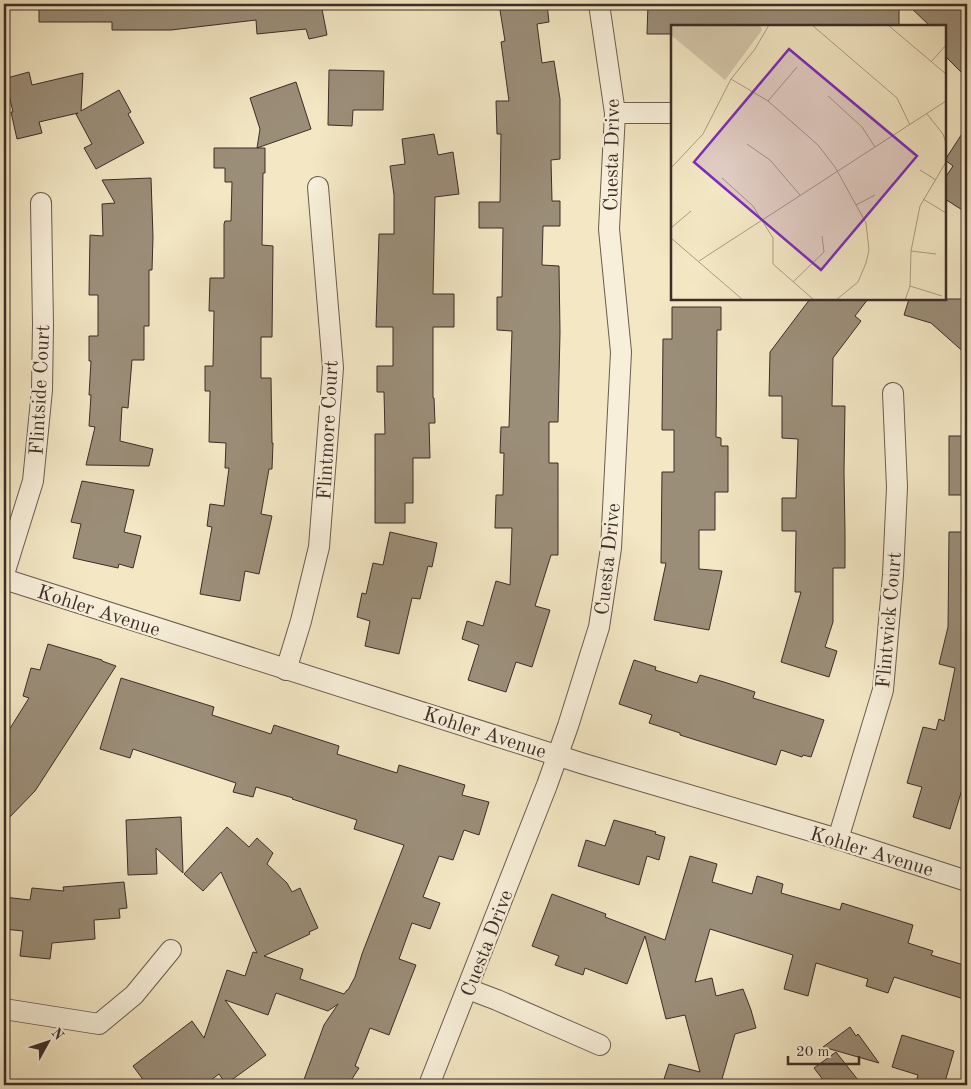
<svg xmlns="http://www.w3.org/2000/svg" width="971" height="1089" font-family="'Old Standard TT',serif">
<rect width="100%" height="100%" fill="#f3e7c4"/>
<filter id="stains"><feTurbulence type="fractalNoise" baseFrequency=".004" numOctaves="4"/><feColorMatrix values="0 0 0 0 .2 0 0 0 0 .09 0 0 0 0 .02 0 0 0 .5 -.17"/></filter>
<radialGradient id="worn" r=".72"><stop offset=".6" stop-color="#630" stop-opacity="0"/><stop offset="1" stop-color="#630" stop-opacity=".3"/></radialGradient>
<!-- building -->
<g fill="#9b8e79" stroke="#3c2d27">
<polygon points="39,4 321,4 327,35 309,39 306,29 257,34 256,20 171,30 112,30 112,22 39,22"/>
<polygon points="499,4 547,4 549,22 537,24 542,63 554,61 560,99 560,159 551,160 552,201 560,201 560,226 543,226 542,265 559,266 560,332 558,422 549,422 549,463 558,463 558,555 551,555 535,606 550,610 532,667 516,662 506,692 468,680 479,645 462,639 467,621 483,626 496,581 510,585 512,528 495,528 496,495 503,495 504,453 500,453 501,427 509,427 512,331 497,330 497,297 502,297 503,228 479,228 479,202 500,202 501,134 497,134 496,101 509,101 501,42 505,41"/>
<polygon points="648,4 899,4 899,26 672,26 672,34 647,34"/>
<polygon points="907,4 962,4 967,9 967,78 945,56 945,26 930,26"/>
<polygon points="329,70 384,71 383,110 353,110 352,126 328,125"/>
<polygon points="29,72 32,85 83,73 81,111 119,90 131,112 128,114 144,143 96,169 84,148 92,144 76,114 78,113 39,122 42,133 17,139 11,112 13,112 8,91 10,90 7,78"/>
<polygon points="296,82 311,129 257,148 260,129 250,98"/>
<polygon points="967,126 967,213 945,199 945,178 953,166 945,160"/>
<polygon points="434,134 438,155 453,152 459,194 435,197 433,294 454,294 454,327 433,327 433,398 434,398 435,423 429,423 430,458 413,458 413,503 405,503 405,523 375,523 375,434 385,434 384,392 377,392 377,366 393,366 393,327 376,327 379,234 394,234 394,195 390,166 405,164 402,139"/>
<polygon points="214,148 265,148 265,173 263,173 262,245 273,246 272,337 261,337 261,378 271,378 272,443 273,443 272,469 269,469 261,514 272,516 259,574 245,571 240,601 200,594 212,527 207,526 210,504 224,506 229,468 225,468 226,443 209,442 210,391 205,391 205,366 213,366 214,311 209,311 210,278 224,278 224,224 225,221 231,221 232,182 225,182 225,168 214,168"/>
<polygon points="151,178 153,237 152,270 149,270 149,326 144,326 144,360 132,360 128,408 122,407 120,441 153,449 149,466 86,465 95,427 89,426 91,395 89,395 91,361 89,361 89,336 98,336 98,295 89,295 90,235 103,236 102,204 115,203 102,180"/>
<polygon points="810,299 868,299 855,316 861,321 833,358 832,406 845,406 844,472 845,531 845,568 833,568 833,622 825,647 837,651 829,677 781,662 801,592 795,592 796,531 782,531 782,498 796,498 798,439 782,438 782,396 769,396 770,352"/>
<polygon points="909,299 967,299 967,355 931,323 904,315"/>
<polygon points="672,307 721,307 721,330 717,330 716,437 721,438 721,446 728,446 728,492 715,492 715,530 699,530 699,569 722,571 709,630 654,620 666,563 661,563 662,472 674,472 674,430 662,430 663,339 672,339"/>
<rect x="949" y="436" width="18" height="59"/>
<polygon points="82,481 134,490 124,532 141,536 133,568 119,564 118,568 73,558 81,524 71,522"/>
<polygon points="390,532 437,543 432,567 428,566 420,599 412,598 399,654 365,646 370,621 357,617 362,593 366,594 373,563 383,565"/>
<polygon points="949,532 967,532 967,773 950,829 913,817 922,787 907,783 923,727 936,730 939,719 944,721 955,668 939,664 948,627"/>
<polygon points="48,644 102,660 102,661 116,666 35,791 4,823 4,738 29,698 23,696 31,668 40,670"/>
<polygon points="634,660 656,667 655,670 697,683 700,675 724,682 755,692 753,698 824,720 811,757 803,755 802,757 781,750 776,765 680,735 680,733 649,723 652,715 619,704"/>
<polygon points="121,678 214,707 212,715 271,734 274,725 339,746 337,754 397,773 399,765 465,785 462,795 489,802 479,835 464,830 453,860 439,856 423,897 440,903 430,929 412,923 399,959 416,965 389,1035 370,1028 355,1066 359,1068 348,1085 302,1085 324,1025 338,1004 328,1011 276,993 268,1015 225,1000 266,1055 226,1084 219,1074 207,1083 205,1080 197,1085 147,1085 133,1066 192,1021 204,1038 227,970 245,976 253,952 257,953 221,872 203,891 184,874 227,827 249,847 257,838 273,853 267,864 287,883 292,892 300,888 318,928 309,932 310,934 264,956 303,969 300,979 344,994 347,990 348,990 355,977 362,954 404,845 354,829 357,820 292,799 293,798 256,787 253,797 233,792 236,783 133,749 130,758 100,749"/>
<polygon points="181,817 183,873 156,848 157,874 128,875 126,820"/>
<polygon points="614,820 656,832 655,834 665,837 659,860 647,856 639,885 578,866 586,840 605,846"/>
<polygon points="690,856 717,864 712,882 752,894 757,876 783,884 781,893 840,910 842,903 913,925 908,943 933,951 931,955 967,966 967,1000 894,977 888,993 866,986 868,979 816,963 808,996 784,989 793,955 710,929 695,982 712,978 716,996 743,989 751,1010 756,1028 735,1034 722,1079 725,1080 725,1085 662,1085 669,1064 700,1072 685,1015 666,1019 645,936 627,984 585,968 583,975 555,965 559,956 532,946 552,894 606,914 605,917 665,940"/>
<polygon points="124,882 127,908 119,909 120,918 94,920 95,939 52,943 50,959 20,956 23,931 4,929 4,897 30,900 32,888 64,891 63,887"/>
<polygon points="850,1027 856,1036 858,1034 879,1063 823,1047"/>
<polygon points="902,1035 954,1051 944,1085 915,1085 918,1075 892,1067"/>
<polygon points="836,1052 862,1085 827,1085 814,1068"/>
</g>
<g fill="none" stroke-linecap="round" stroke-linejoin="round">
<!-- minor casing -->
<g stroke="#6a5c4e" stroke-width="22">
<g id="minor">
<polyline points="615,113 672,113"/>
<polyline points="4,574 33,481 42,390 43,324 41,203"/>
<polyline points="4,579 584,764 838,839 967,881"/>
<polyline points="286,670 301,621 319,547 333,368 318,187"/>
<polyline points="838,839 883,690 893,575 897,487 893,393"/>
<polyline points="468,989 497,1000 600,1045"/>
<polyline points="4,1009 99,1024 134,995 171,950"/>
<polyline points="429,1085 547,785 568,726 599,627 611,548 621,352 609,229 615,113 599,4"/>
</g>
</g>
<!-- minor -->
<use href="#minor" stroke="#f7efd9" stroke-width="20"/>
</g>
<g text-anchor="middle" stroke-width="4.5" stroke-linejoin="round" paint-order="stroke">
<!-- street labels -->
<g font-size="20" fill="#3c2d27" stroke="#f7efd9">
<text transform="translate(611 155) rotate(-89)" y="7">Cuesta Drive</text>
<text transform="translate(39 390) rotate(-87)" y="7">Flintside Court</text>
<text transform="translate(327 430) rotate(-87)" y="7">Flintmore Court</text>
<text transform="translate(607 559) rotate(-84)" y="7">Cuesta Drive</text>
<text transform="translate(99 610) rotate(18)" y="7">Kohler Avenue</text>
<text transform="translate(888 620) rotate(-85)" y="7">Flintwick Court</text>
<text transform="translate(485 732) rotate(18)" y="7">Kohler Avenue</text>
<text transform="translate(872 851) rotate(17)" y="7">Kohler Avenue</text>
<text transform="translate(486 943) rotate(-69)" y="7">Cuesta Drive</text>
</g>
</g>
<!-- overview -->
<g transform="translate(671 25)">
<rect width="275" height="275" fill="#f3e7c4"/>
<path d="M0 0H89L91 5 54 55 0 10Z" fill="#d4c7a9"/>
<path fill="none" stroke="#aa9d85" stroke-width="1" d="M141 0 226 73 239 100M217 0 275 49M260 37 275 20M60 54 97 76 147 120 164 142 195 198 198 225 195 238 187 257 165 275M157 71 191 102 204 122M97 76 126 42M256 89 272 109 275 118M76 119 99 135 129 170M0 143 32 109 60 54 84 24 98 0M249 145 265 155M51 153 82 181 102 213V239L143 275M252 174 275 188M185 180 204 170M0 203 20 186M0 213 72 275M240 226 265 229M28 236 275 76M122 257 153 227 151 211M239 261 271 271M234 275 239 261 240 226 249 181 275 137"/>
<path fill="#7b2cbf" fill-opacity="0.15" stroke="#7b2cbf" stroke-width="2.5" d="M118 24 246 131 150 245 23 137Z"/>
<rect width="275" height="275" fill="none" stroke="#3c2d27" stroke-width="2.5"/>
</g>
<!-- margin -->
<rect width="971" height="1089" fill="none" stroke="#f3e7c4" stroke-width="20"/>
<rect x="5" y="5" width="961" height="1079" fill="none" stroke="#3c2d27" stroke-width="2.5"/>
<rect x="10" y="10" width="951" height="1069" fill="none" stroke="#3c2d27"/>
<!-- north arrow -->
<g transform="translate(48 1042) rotate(50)" stroke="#f7efd9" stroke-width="4" paint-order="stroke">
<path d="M0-4L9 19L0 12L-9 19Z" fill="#3c2d27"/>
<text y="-8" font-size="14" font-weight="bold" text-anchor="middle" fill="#3c2d27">N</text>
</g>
<!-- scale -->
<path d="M788 1056v8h71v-8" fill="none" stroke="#3c2d27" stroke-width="2.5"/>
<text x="796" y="1056" font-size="15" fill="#3c2d27" stroke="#f7efd9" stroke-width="4" paint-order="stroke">20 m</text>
<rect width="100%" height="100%" filter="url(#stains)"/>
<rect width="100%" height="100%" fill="url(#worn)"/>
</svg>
